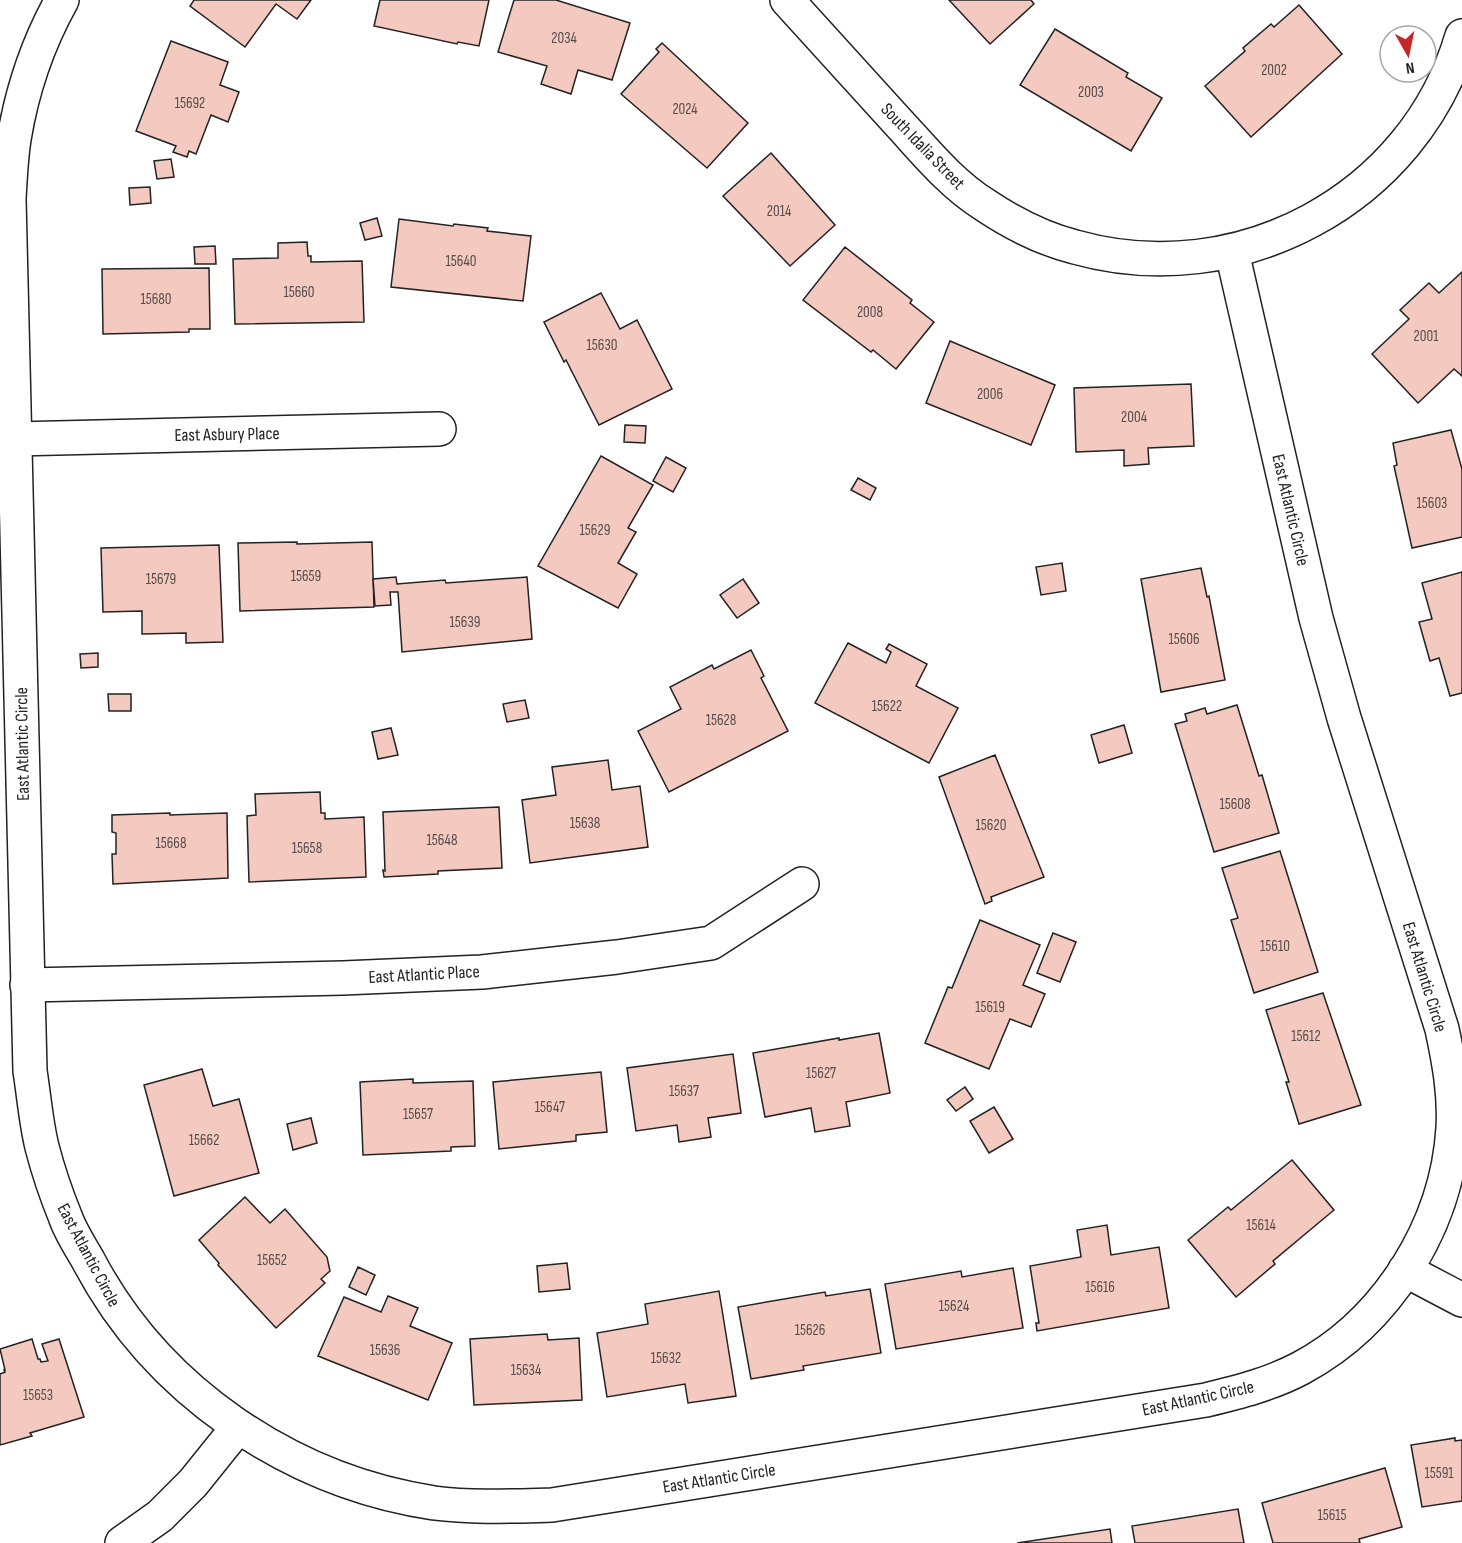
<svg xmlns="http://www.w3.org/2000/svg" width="1462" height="1543" font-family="'Sofia Sans Condensed',sans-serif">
<rect width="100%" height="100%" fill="#fff"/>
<!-- building -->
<g fill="#f3c9c0" stroke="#222" stroke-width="1.5">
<polygon points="194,0 311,0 297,19 276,4 245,47 190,6"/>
<polygon points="380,0 489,0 479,46 458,42 457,44 374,26"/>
<polygon points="514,0 556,0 630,23 612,80 578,70 571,94 541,84 547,66 498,52"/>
<polygon points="949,0 1031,0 1034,4 990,44"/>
<polygon points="1299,5 1342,54 1251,137 1205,86 1245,51 1243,48 1271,24 1274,27"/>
<polygon points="1055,29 1128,73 1126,77 1162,98 1131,151 1020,85"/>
<polygon points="171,41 228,62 220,85 239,92 228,122 211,115 196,154 189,151 187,157 173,152 176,146 136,131"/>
<polygon points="662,43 748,123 707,168 621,94 659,52 656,49"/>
<polygon points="771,153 835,225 790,266 723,196"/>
<polygon points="171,159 174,177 157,179 154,161"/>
<polygon points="150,187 151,203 130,205 129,188"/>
<polygon points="377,218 382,236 365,240 360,223"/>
<polygon points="399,219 453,226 454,224 488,228 487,231 531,236 523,301 391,287"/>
<polygon points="307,242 308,256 311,256 311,262 362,261 364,322 235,324 233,259 278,258 278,243"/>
<polygon points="215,246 216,264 195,264 194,247"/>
<polygon points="845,247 912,300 910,303 934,322 896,369 873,350 871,352 803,300"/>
<polygon points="209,268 210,329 189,329 189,332 103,334 102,269"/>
<polygon points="1462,272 1462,376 1454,369 1418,403 1372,354 1409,319 1400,310 1429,283 1439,293"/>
<polygon points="601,293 620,329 637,320 672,389 599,425 566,360 564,362 544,322"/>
<polygon points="950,341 1055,385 1031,445 926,403"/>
<polygon points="1191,384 1194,446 1148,448 1149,464 1124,466 1124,450 1076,452 1074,388"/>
<polygon points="625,425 646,426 645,443 624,442"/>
<polygon points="1451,430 1462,469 1462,537 1412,548 1394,466 1397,465 1393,443"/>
<polygon points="601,456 653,485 628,528 636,532 618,563 637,574 618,608 538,566"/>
<polygon points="666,457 686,468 673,492 653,481"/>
<polygon points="858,478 876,488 870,500 851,490"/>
<polygon points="297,542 297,544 372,542 374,607 240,611 238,543"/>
<polygon points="219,545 223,642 186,643 186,633 142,634 142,611 103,612 101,548"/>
<polygon points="1062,563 1066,591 1041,595 1036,567"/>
<polygon points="1201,568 1207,597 1209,596 1225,680 1161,692 1141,579"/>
<polygon points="1462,572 1462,693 1450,696 1439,658 1430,661 1419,622 1432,619 1422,583"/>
<polygon points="396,577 397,584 445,580 446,583 527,577 532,639 402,652 398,592 390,592 391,605 375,606 373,579"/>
<polygon points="743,579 759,603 737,618 720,595"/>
<polygon points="848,643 886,663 891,652 886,649 889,644 927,664 916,686 958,708 929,763 815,703"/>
<polygon points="751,650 764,676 761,678 788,731 669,792 638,731 681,709 670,687 712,665 714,669"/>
<polygon points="98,653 98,667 81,668 80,654"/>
<polygon points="108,694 131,694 131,711 109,711"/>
<polygon points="525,700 529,718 507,722 503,704"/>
<polygon points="1237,705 1259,776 1262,775 1279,833 1214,852 1175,724 1187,721 1185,714 1205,708 1207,714"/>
<polygon points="1124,725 1132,753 1099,763 1091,735"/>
<polygon points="391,728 398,755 378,759 372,732"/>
<polygon points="995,755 1044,877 991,897 992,901 985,904 939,777"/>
<polygon points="608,760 612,790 640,786 648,847 530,863 522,800 556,795 552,767"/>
<polygon points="320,792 321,813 325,813 325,819 364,817 366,877 249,882 247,816 256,815 255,794"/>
<polygon points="499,807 502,868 438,871 438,874 384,877 383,870 385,871 383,812"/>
<polygon points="170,813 170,815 227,813 228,878 113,884 112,854 116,854 116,833 112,832 112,815"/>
<polygon points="1280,851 1318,972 1254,993 1231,920 1238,918 1222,868"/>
<polygon points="980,920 1040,945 1023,985 1045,994 1031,1027 1010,1019 989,1069 925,1043 948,987 952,988"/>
<polygon points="1053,933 1076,942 1060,982 1037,973"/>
<polygon points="1323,993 1361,1105 1299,1124 1286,1082 1289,1082 1266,1010"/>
<polygon points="879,1033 890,1093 846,1102 850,1126 815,1132 811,1108 765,1117 753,1053 839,1038 839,1040"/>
<polygon points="733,1054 741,1113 708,1118 711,1137 679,1142 677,1125 636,1131 627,1068"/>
<polygon points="202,1069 213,1106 239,1099 259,1173 174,1196 144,1085"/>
<polygon points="601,1072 607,1132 576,1135 576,1141 499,1149 493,1082"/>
<polygon points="413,1079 413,1083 473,1081 475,1146 451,1147 451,1151 363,1155 360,1082"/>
<polygon points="965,1087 973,1099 956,1111 947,1100"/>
<polygon points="994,1107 1013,1139 989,1153 970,1121"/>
<polygon points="311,1118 317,1143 293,1150 287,1124"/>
<polygon points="1292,1160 1334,1210 1273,1261 1275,1264 1236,1297 1188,1240 1228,1207 1231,1210"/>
<polygon points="245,1197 270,1223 285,1209 327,1257 330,1271 321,1279 325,1283 276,1328 218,1265 219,1263 199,1240"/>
<polygon points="1107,1225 1111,1255 1159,1247 1169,1308 1037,1331 1036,1323 1039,1323 1030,1266 1081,1257 1077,1230"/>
<polygon points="567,1263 570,1289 539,1292 537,1266"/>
<polygon points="358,1267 375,1275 366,1295 349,1287"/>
<polygon points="1013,1268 1023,1328 896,1349 885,1284 961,1271 962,1277"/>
<polygon points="870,1289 881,1353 803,1366 804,1370 751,1379 738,1307 825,1292 826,1296"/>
<polygon points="719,1291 736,1396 688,1403 685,1384 607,1397 597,1333 648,1324 645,1304"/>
<polygon points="388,1296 418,1308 410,1326 452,1343 428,1400 318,1356 344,1297 381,1312"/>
<polygon points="547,1334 548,1340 579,1338 582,1400 474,1405 470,1339"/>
<polygon points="32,1339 38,1359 40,1359 41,1362 48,1361 42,1344 59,1339 84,1417 30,1433 32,1436 0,1445 0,1374 5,1372 4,1370 5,1370 0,1349"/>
<polygon points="1455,1438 1455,1441 1462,1440 1462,1501 1422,1507 1411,1445"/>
<polygon points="1385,1468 1402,1527 1359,1539 1360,1543 1273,1543 1262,1503"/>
<polygon points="1238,1509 1244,1543 1135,1543 1132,1526"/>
<polygon points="1110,1529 1112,1543 1017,1543"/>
</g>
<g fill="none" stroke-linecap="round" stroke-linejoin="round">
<!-- minor casing -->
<g stroke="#222" stroke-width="36">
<g id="minor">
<path d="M62 0C38 43 22 90 14 139 11 159 10 179 9 199L30 1071C34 1096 36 1123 42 1147 48 1170 56 1194 65 1216 70 1231 80 1246 88 1260 156 1390 289 1481 434 1503 473 1508 513 1506 552 1505L1206 1400C1239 1392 1271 1384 1301 1368 1387 1322 1447 1226 1453 1128 1455 1094 1449 1062 1442 1029L1344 718 1316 618 1232 252"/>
<path d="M787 0C823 40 860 80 897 121 924 150 950 183 985 205 1012 223 1043 239 1075 247 1238 293 1414 200 1462 36"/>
<polyline points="15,439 439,429"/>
<polyline points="27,985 343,978 482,972 617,957 711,943 802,884"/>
<polyline points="1405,1270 1462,1300"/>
<polyline points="122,1543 160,1516 193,1483 238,1427"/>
</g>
</g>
<!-- minor -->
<use href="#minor" stroke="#fff" stroke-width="33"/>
</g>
<g text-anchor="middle" stroke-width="4.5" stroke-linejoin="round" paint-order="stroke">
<!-- number labels -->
<g font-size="15" fill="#564c4a">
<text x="564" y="43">2034</text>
<text x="1274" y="75">2002</text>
<text x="1091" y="97">2003</text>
<text x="190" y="108">15692</text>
<text x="685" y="114">2024</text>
<text x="779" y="216">2014</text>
<text x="461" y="266">15640</text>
<text x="299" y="297">15660</text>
<text x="156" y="304">15680</text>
<text x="870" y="317">2008</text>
<text x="1426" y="341">2001</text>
<text x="602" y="350">15630</text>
<text x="990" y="399">2006</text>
<text x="1134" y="422">2004</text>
<text x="1432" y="508">15603</text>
<text x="595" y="535">15629</text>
<text x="306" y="581">15659</text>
<text x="161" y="584">15679</text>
<text x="465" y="627">15639</text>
<text x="1184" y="644">15606</text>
<text x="887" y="711">15622</text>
<text x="721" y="725">15628</text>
<text x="1235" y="809">15608</text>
<text x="585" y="828">15638</text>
<text x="991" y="830">15620</text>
<text x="442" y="845">15648</text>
<text x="171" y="848">15668</text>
<text x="307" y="853">15658</text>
<text x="1275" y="951">15610</text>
<text x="990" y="1012">15619</text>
<text x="1306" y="1041">15612</text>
<text x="821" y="1078">15627</text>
<text x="684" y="1096">15637</text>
<text x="550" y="1112">15647</text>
<text x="418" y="1119">15657</text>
<text x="204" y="1145">15662</text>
<text x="1261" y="1230">15614</text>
<text x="272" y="1265">15652</text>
<text x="1100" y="1292">15616</text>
<text x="954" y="1311">15624</text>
<text x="810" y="1335">15626</text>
<text x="385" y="1355">15636</text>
<text x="666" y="1363">15632</text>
<text x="526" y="1375">15634</text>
<text x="38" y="1400">15653</text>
<text x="1439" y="1478">15591</text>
<text x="1332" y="1520">15615</text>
</g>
<!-- street labels -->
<g font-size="18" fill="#222" stroke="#fff">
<text transform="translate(923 146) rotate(46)" y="6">South Idalia Street</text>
<text transform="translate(227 434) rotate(-1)" y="6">East Asbury Place</text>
<text transform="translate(1291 510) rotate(77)" y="6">East Atlantic Circle</text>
<text transform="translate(22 744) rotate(-91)" y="6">East Atlantic Circle</text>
<text transform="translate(424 974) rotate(-3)" y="6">East Atlantic Place</text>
<text transform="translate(1425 977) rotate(73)" y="6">East Atlantic Circle</text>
<text transform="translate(89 1255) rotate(62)" y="6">East Atlantic Circle</text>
<text transform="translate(1198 1398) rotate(-12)" y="6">East Atlantic Circle</text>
<text transform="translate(719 1478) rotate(-9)" y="6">East Atlantic Circle</text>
</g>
</g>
<!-- north arrow -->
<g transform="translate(1408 54) rotate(171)"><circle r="28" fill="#ffffff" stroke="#a7a7a7" stroke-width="1.5"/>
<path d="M0-4.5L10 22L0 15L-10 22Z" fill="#c62828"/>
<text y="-9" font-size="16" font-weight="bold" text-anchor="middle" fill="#222222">N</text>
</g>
</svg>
